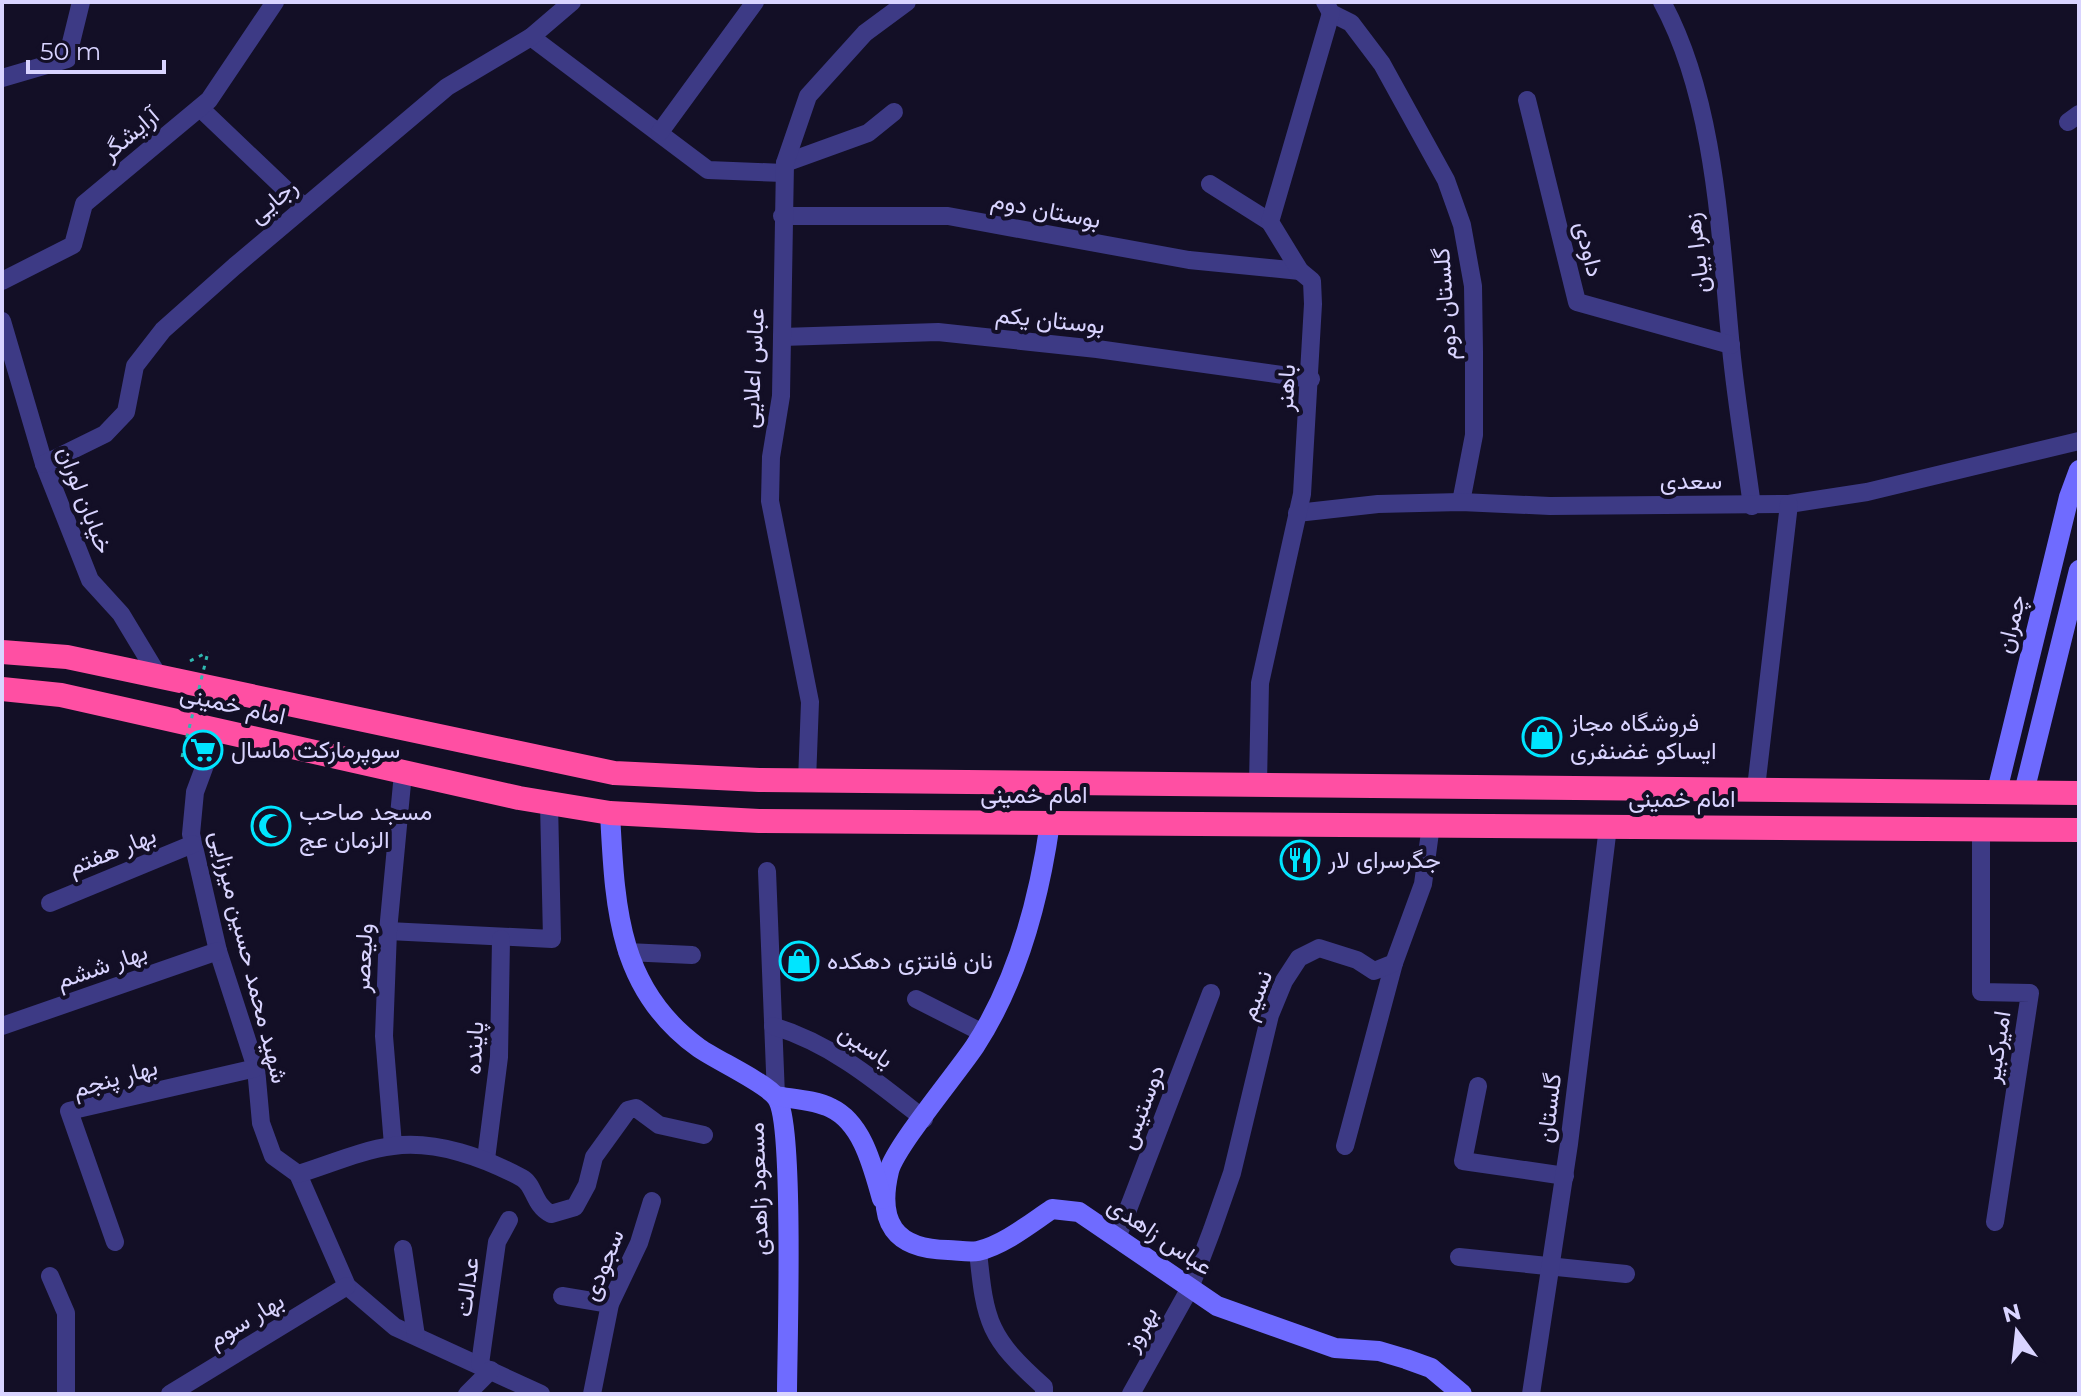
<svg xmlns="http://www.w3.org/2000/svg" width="2081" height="1396" font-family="Montserrat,Vazirmatn,sans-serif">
<rect width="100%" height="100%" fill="#130f26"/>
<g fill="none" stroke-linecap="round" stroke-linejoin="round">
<!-- path -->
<polyline stroke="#2fb8b0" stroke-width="3" stroke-dasharray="4 6" stroke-linecap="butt" points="190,661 208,652"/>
<!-- street -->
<g stroke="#3d3a85" stroke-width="18">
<polyline points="1325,2 1331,13 1351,23 1382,64 1446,180 1462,225 1473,286 1474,352 1474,435 1461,502"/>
<path d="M1662 2C1716 101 1720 236 1731 348 1736 400 1745 453 1752 506"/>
<polyline points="531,37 708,170 784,173"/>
<polyline points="2,78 67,59 81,2"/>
<polyline points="1527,100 1577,302 1731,345"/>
<polyline points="200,108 304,207"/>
<polyline points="2068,122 2079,114"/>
<polyline points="660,132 755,2"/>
<polyline points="785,163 868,133 894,112"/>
<polyline points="1210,184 1270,222"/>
<polyline points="782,216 948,216 1189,260 1300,271"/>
<polyline points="2,281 73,245 84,204 209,100 275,2"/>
<polyline points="2,321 44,464 90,580 121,614 159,677"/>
<polyline points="782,337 938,332 1097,349 1311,379"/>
<polyline points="44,464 105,434 126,412 135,366 163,330 235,266 447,87 531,37 572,2"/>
<polyline points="1297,513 1378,504 1461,502 1550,506 1789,504 1867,492 2079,441"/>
<polyline points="218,730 195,792 191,834 218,951 256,1068 261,1123 273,1156 298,1174 347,1286 395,1327 541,1394"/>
<polyline points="807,781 810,702 770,501 771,457 781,396 785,163 808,96 865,33 907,2"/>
<polyline points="1258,784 1260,683 1302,494 1313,304 1312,281 1300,271 1270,222 1331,13"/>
<polyline points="1756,788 1789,504"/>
<polyline points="1981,830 1981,992 2030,993 1995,1222"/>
<polyline points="767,871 776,1096"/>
<polyline points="50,903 193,844"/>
<polyline points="388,931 552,939 549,803"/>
<polyline points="627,952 692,955"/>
<polyline points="916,999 983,1033"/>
<polyline points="2,1026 218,951"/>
<path d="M773 1026C832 1044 876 1081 924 1119"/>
<polyline points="1478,1086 1463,1161 1565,1176"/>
<polyline points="393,1145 384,1036 388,931 403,773"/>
<polyline points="1345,1146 1394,963"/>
<polyline points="486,1159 499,1057 501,939"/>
<path d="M298 1174C328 1165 361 1150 393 1146 436 1140 485 1158 522 1178 535 1185 533 1205 551 1214L575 1207 587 1185 594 1157 628 1110 636 1108 659 1125 704 1135"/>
<polyline points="1117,1238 1211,993"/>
<polyline points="115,1242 69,1111 256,1068"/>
<polyline points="403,1249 416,1336"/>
<path d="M978 1251C985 1323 989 1338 1044 1387V1394"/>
<polyline points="1459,1257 1626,1274"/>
<polyline points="50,1276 66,1313 66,1394"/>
<polyline points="562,1296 610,1304"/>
<polyline points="480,1364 497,1242 509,1220"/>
<polyline points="170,1394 347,1286"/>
<polyline points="467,1394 491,1370"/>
<polyline points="592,1394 610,1304 639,1243 652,1201"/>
<polyline points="1131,1394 1190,1288 1212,1230 1232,1173 1270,1015 1284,981 1299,958 1319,948 1357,960 1374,971 1394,963 1423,884 1431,825"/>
<polyline points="1531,1394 1569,1144 1608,827"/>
</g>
<!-- secondary -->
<g stroke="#6f6bff" stroke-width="20">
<polyline points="1997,791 2069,497 2079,470"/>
<polyline points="2024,792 2079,570"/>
<path d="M610 813C615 906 617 989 699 1048 716 1060 766 1083 776 1097 795 1120 787 1350 787 1394"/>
<path d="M1050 823C1039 900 1018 980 975 1046 957 1073 895 1147 889 1171 877 1222 894 1249 948 1250 957 1250 969 1253 978 1251 1004 1245 1031 1223 1052 1209L1079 1212 1217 1306 1335 1348 1379 1351 1406 1359 1431 1368 1462 1394"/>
<path d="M776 1096C793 1099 816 1100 831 1108 863 1123 873 1168 882 1199"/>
</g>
<!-- highway -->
<g stroke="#ff4fa3" stroke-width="24">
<polyline points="2,652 67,657 614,773 759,780 2079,793"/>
<polyline points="2,689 61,695 519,798 610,813 759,821 2079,830"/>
</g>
<!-- path-bridge -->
<polyline stroke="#2fb8b0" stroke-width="3" stroke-dasharray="4 6" stroke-linecap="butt" points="182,757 208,652"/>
</g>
<!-- icons -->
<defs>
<g id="shop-ring" transform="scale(2)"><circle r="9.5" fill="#130f26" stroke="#00e5ff" stroke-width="1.5"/><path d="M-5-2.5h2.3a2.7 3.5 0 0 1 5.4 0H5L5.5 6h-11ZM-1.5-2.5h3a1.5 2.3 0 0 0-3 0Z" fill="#00e5ff"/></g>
<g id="supermarket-ring" transform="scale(2)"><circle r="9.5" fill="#130f26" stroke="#00e5ff" stroke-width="1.5"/><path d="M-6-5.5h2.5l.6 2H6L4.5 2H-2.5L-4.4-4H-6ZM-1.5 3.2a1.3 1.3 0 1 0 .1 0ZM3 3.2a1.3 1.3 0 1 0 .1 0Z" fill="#00e5ff"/></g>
<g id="mosque-ring" transform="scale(2)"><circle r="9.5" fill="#130f26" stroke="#00e5ff" stroke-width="1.5"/><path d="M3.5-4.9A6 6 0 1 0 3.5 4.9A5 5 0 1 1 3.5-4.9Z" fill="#00e5ff"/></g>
<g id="restaurant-ring" transform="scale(2)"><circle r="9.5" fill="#130f26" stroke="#00e5ff" stroke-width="1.5"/><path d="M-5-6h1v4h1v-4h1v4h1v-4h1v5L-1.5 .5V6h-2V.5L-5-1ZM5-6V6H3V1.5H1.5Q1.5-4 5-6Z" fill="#00e5ff"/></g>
</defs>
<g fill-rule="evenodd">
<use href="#shop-ring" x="1542" y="737"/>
<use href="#supermarket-ring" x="203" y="750"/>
<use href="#mosque-ring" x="271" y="826"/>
<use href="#restaurant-ring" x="1300" y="860"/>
<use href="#shop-ring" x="799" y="961"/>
</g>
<g text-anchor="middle" stroke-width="8" stroke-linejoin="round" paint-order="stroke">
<!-- street labels -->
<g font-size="24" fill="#d9d4ff" stroke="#130f26">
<text transform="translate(130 134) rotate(-40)" y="8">آرایشگر</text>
<text transform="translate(273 201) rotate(-40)" y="8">رجایی</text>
<text transform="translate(1046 210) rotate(11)" y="8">بوستان دوم</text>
<text transform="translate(1589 249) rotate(76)" y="8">داودی</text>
<text transform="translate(1697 253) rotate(-97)" y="8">زهرا بیان</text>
<text transform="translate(1445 304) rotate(-94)" y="8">گلستان دوم</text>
<text transform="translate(1050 320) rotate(6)" y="8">بوستان یکم</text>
<text transform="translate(753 368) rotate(-87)" y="8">عباس اعلایی</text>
<text transform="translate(1286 388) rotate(-87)" y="8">باهنر</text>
<text x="1691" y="489">سعدی</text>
<text transform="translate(85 500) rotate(69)" y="8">خیابان لوران</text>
<text transform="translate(2011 624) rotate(-76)" y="8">چمران</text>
<text transform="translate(233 705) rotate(13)" y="8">امام خمینی</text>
<text x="1034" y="803">امام خمینی</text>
<text x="1682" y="807">امام خمینی</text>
<text transform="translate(112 851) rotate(-22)" y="8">بهار هفتم</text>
<text transform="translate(249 957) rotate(76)" y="8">شهید محمد حسین میرزایی</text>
<text transform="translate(363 958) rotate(-87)" y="8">ولیعصر</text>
<text transform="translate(102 966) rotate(-19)" y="8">بهار ششم</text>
<text transform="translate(1256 995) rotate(-69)" y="8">نسیم</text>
<text transform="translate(866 1046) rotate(34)" y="8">یاسین</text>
<text transform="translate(1997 1047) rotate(-81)" y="8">امیرکبیر</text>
<text transform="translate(474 1048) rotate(-87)" y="8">پاینده</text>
<text transform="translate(115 1078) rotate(-16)" y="8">بهار پنجم</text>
<text transform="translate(1142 1107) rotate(-69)" y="8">دوستیس</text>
<text transform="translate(1549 1108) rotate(-83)" y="8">گلستان</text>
<text transform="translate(758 1189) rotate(-92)" y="8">مسعود زاهدی</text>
<text transform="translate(1160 1236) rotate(34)" y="8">عباس زاهدی</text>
<text transform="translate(603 1265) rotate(-68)" y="8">سجودی</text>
<text transform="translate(467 1287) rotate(-82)" y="8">عدالت</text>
<text transform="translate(246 1320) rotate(-31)" y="8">بهار سوم</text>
<text transform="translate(1140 1329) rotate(-61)" y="8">بهروز</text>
</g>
<!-- poi labels -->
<g font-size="24" fill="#d9d4ff" stroke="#130f26" text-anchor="start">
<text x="1570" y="731">فروشگاه مجاز<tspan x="1570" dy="28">ایساکو غضنفری</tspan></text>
<text x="231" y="758">سوپرمارکت ماسال</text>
<text x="299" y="820">مسجد صاحب<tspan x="299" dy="28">الزمان عج</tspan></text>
<text x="1328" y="868">جگرسرای لار</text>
<text x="827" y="969">نان فانتزی دهکده</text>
</g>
</g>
<!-- border -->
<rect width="2081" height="1396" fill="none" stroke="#d9d4ff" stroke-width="8"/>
<!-- north arrow -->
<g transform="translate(2017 1332) rotate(345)" stroke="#130f26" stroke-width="6" paint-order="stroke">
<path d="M0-6L14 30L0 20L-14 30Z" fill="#d9d4ff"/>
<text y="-12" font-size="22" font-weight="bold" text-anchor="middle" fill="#d9d4ff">N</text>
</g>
<!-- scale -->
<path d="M28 60v12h136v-12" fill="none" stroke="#d9d4ff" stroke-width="4"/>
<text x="40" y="60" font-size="24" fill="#d9d4ff" stroke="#130f26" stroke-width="6" paint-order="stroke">50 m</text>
</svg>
